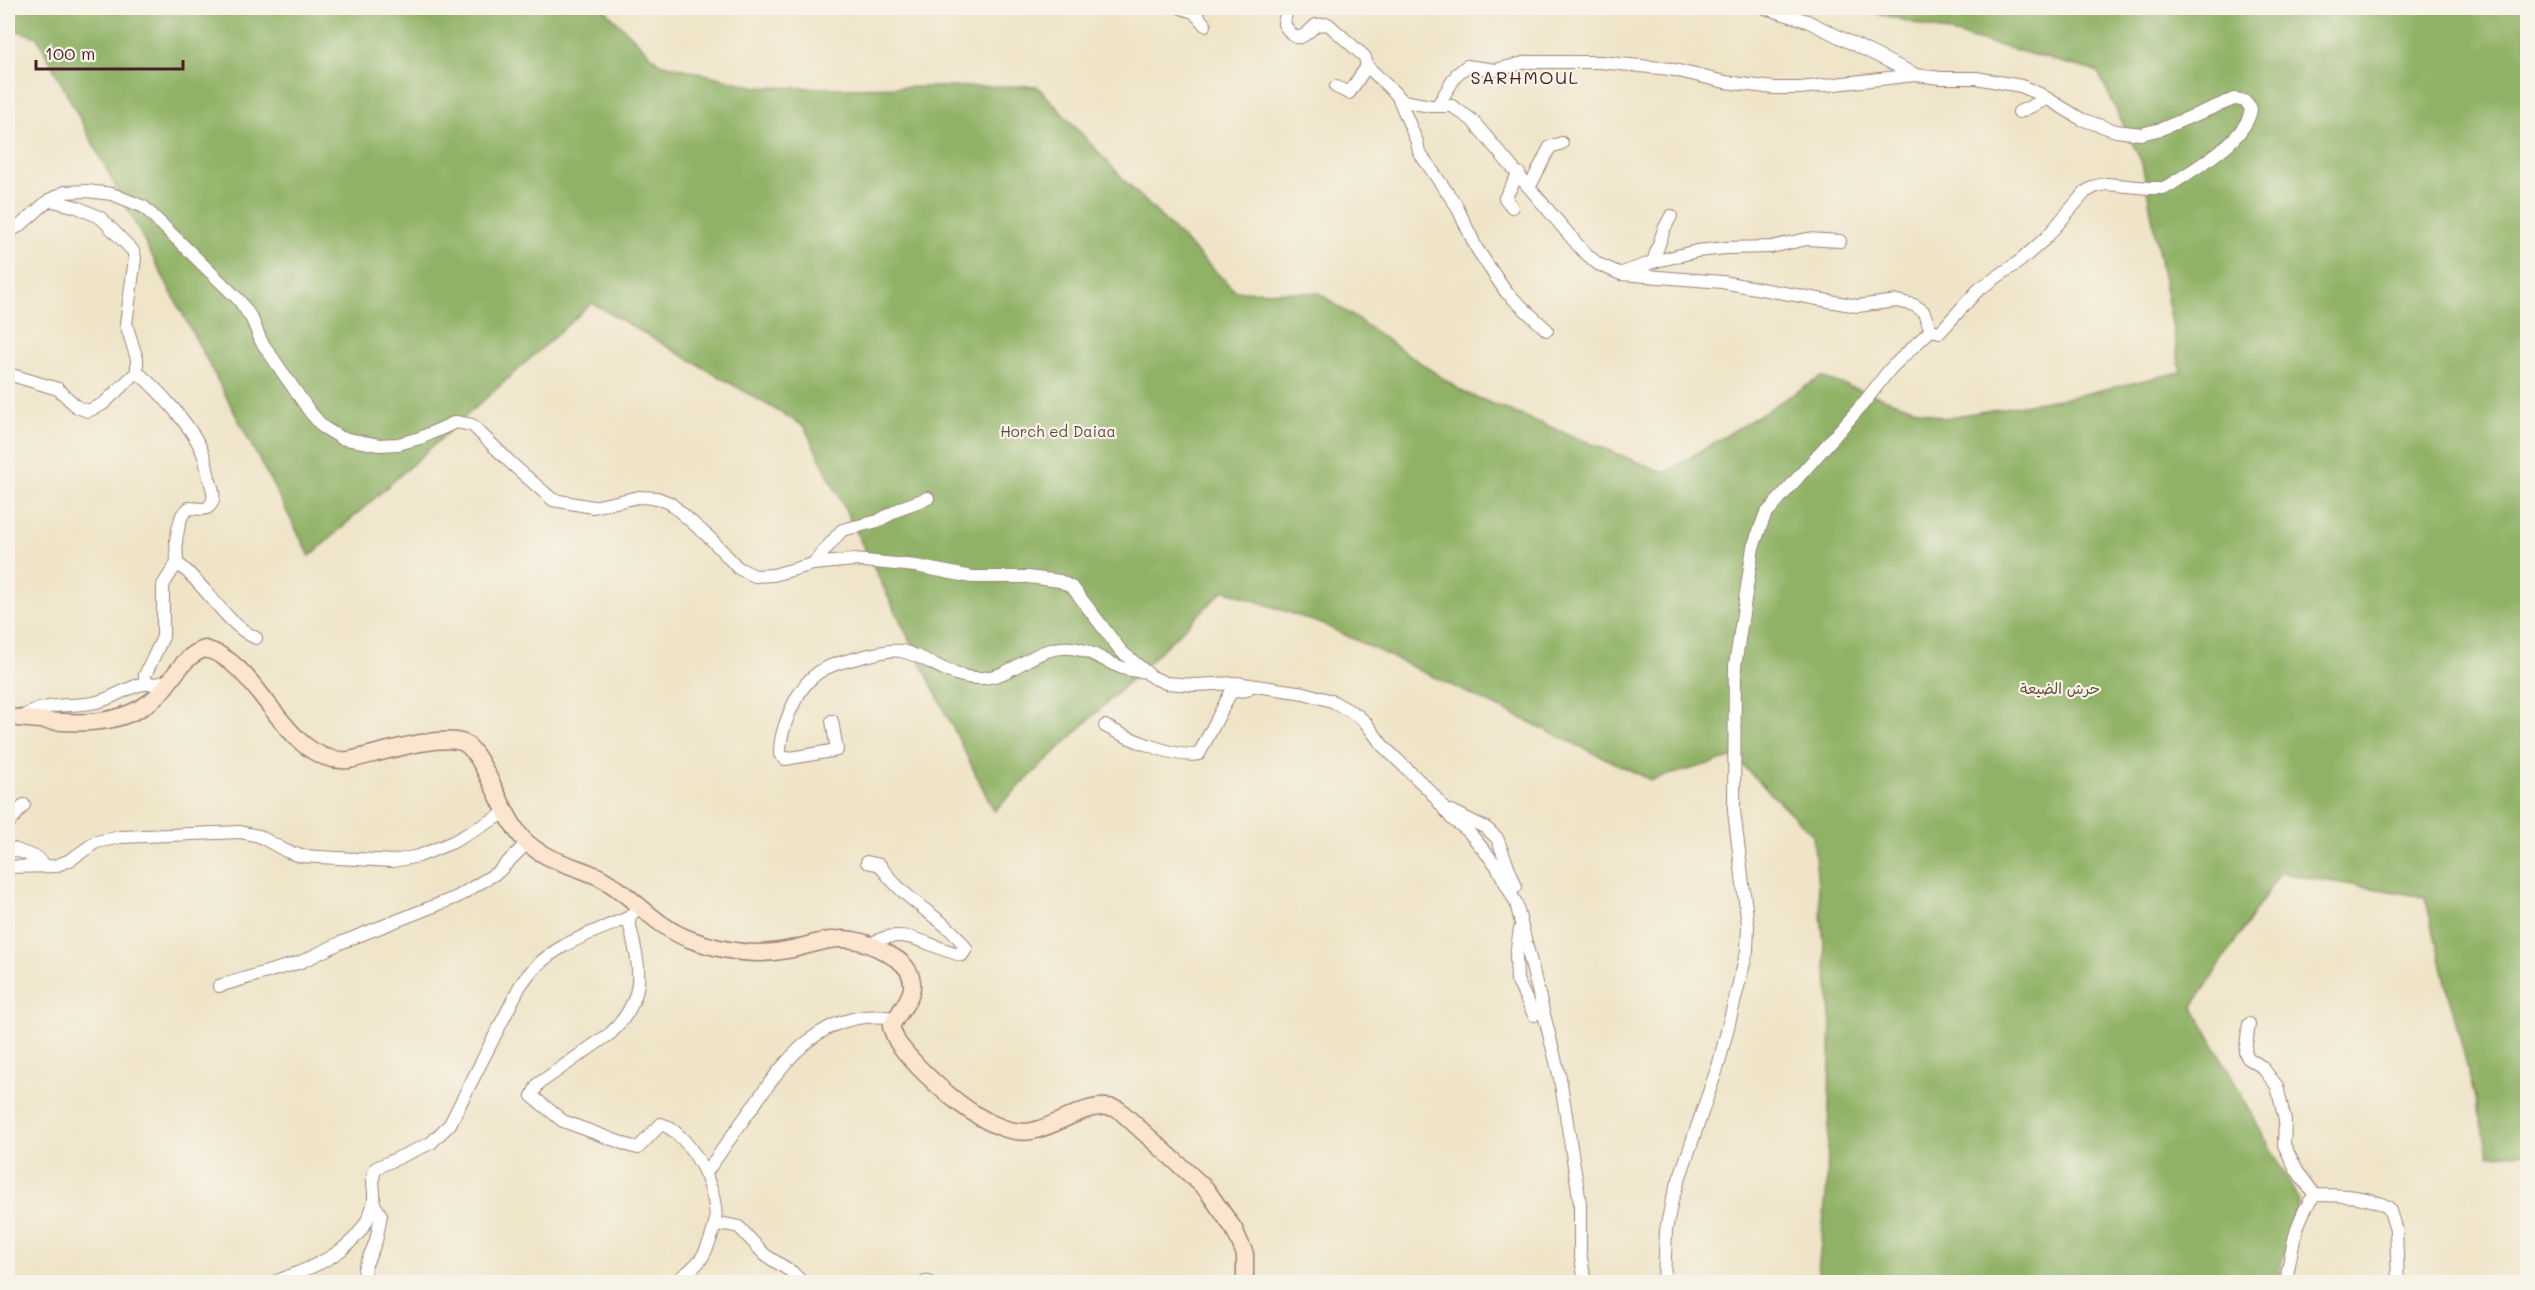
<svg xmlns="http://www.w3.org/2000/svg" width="2535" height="1290" font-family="Mali,'Playpen Sans Arabic',sans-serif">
<rect width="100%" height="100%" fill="#f7f3e8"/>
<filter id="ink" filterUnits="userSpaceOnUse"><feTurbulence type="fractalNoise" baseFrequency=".0167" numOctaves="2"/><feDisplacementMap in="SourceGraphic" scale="12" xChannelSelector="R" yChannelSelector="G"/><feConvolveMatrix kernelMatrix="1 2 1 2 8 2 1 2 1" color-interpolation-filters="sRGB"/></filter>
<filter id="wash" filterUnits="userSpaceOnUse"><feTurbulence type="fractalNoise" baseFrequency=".008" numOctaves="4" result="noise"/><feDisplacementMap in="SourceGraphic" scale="24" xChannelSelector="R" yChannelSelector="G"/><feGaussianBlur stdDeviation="1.35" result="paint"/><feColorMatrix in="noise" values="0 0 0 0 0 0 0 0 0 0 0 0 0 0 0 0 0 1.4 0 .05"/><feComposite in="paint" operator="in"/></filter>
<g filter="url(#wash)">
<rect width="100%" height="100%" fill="#efe4c7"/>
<!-- forest -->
<polygon fill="#90b266" stroke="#6d6848" stroke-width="1.5" points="8,8 603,8 659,63 757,87 830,88 1037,86 1127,183 1235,291 1319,293 1463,392 1665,473 1821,377 1943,418 2066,398 2181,372 2142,163 2098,72 1858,8 2527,8 2527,1153 2489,1155 2425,897 2280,873 2193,1006 2298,1199 2277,1282 1817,1282 1827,1186 1831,1015 1813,835 1734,757 1651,780 1322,624 1224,590 994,811 804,426 592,303 310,556 37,37 8,28"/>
</g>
<g filter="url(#ink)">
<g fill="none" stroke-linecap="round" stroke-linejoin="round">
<!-- street casing -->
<g stroke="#9c8279" stroke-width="14">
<g id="street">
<polyline points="1181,8 1194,12 1200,8"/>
<path d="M1287 8 1284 24C1297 45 1302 38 1316 25L1328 24 1365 57 1367 66 1403 101 1430 106H1452L1472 120 1582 250 1598 264 1621 274 1722 282 1857 306 1897 301 1914 305 1923 311 1931 330"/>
<polyline points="1194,12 1205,25"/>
<polyline points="1336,87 1349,93 1367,66"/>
<polyline points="1398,97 1417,142 1419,152 1456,205 1477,249 1506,292 1547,330"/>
<polyline points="1438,105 1457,74 1467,66 1496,70 1527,62 1600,62 1670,69 1725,82 1774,88 1800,88 1915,75"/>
<polyline points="2019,112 2047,99"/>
<polyline points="1530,186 1550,147 1562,143"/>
<path d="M49 200 77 207 101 218 133 251 135 258 126 324 137 359V372C158 389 192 427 202 451 206 460 207 469 209 478 212 487 218 501 207 508 203 510 195 508 189 508L182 515 179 525 176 540 177 563 163 585V637L145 675V684"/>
<polyline points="1512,207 1505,198 1519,173"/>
<polyline points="8,233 23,223 49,200 65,192 87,191 112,194 144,207 239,300 252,319 261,341 310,412 323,427 341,438 379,445 398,444 420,438 456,422 472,425 513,465 553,500 593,507 639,497 657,498 670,503 711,539 738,568 755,576 773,575 813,564 854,560 916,566 972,577 1028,577 1060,581 1073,588 1121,651 1152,677 1166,683 1195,685 1236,683 1304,693 1332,701 1357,715 1366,723 1383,746 1431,792 1452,819 1468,831 1496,865 1516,903 1560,1078 1580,1203 1580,1252 1585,1282"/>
<polyline points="1653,262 1664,229 1671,216"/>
<polyline points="1622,273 1653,262 1697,251 1726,248 1771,247 1807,239 1840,241"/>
<polyline points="8,374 58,389 77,407 88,411 103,404 137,372"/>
<path d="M177 563C206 584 225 624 256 638"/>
<polyline points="813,564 842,530 878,521 903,507 928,498"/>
<path d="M21 718C45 701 69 708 97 702 112 698 125 689 139 685 151 681 155 688 170 679"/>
<path d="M832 721 837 750 785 759 780 754C779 732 796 690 814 676 827 664 848 661 865 656 876 654 889 649 901 651 930 657 951 680 982 678 1017 676 1034 645 1071 648 1097 650 1118 674 1144 671"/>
<path d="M1105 726C1125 737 1176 759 1199 754L1231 692 1247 690 1250 686"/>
<polyline points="1452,811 1486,828 1497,838 1516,887"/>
<polyline points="8,824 24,805"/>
<polyline points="8,847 38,858 45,867"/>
<path d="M867 862 880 865C891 882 908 897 924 909 939 921 956 931 966 949L962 955C931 949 904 923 871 944"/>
<polyline points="8,867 55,866 70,860 96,842 121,837 240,832 259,836 286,851 301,856 393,861 419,856 453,842 505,813"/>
<path d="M639 907 628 918C639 966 650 994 611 1033L538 1084 532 1096 563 1121 630 1146 638 1148 661 1124C692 1134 723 1197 714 1228 712 1236 708 1246 704 1254 698 1266 685 1274 675 1282"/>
<polyline points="1520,929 1516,955 1517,980 1534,1015"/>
<polyline points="219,986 301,962 340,943 457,897 498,872 527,843"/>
<path d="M2249 1024 2245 1052 2248 1058 2262 1067 2277 1086 2285 1121 2284 1145 2297 1171 2315 1195C2339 1195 2369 1195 2389 1208L2396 1230 2398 1282"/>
<path d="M706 1173C722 1150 738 1127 754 1105 789 1054 826 1007 895 1018"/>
<polyline points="715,1227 725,1224 739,1227 765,1255 792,1272 802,1282"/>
<polyline points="8,1278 9,1282"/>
<path d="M274 1282C313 1268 361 1250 373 1205 377 1192 369 1180 376 1168L431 1143 450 1124 520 986C545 947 588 934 628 918"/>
<polyline points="367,1282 364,1269 376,1241 381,1215 374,1204"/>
<polyline points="925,1282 929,1282"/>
<path d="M1664 1282 1666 1230 1672 1200 1719 1063 1747 951 1748 925 1734 811 1735 666 1753 547 1765 515 1862 405 1890 369 1931 330 1940 332 1978 290 2020 261 2046 238 2085 192 2096 186 2106 184 2149 188H2163L2172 184C2196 167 2247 140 2251 109 2247 100 2243 100 2234 99L2161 129 2141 134 2116 131 2081 119 2040 94 2021 86 1976 78H1941L1916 75 1807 21 1765 8"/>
<path d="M2286 1282C2291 1254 2295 1217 2315 1195"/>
</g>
</g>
<!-- secondary casing -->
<g stroke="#9c8279" stroke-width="19">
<path id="secondary" d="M8 717C57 721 114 734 156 697 172 682 183 655 205 649 262 662 284 766 349 760 376 754 441 733 464 743 484 753 503 820 526 842 548 862 574 865 599 877 632 894 654 926 689 939 711 947 736 953 760 953 818 952 835 919 895 958 905 964 913 974 912 987 911 1001 896 1015 891 1027 894 1034 896 1042 901 1047 925 1078 990 1139 1032 1131 1062 1125 1088 1099 1118 1109L1206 1189 1234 1229 1245 1254V1282"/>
</g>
<!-- street -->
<use href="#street" stroke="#fff" stroke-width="12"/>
<!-- secondary -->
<use href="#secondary" stroke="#fce5cf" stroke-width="16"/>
</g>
</g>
<g text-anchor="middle" stroke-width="4.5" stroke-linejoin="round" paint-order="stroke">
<!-- park labels -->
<g font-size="15" fill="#654b3d" stroke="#f7f3e8">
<text x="1058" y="437">Horch ed Daiaa</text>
<text x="2060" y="694">حرش الضيعة</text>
</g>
<!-- quarter labels -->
<g font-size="18" letter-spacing="1.5" fill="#4a1f2b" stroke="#f7f3e8">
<text x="1525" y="84">SARHMOUL</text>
</g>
</g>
<!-- margin -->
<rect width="2535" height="1290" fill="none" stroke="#f7f3e8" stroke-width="30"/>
<!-- scale -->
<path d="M36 60v9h147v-9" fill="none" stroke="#4a1f2b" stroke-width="3"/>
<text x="45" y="60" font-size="18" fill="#4a1f2b" stroke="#f7f3e8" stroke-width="4.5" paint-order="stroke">100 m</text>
</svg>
